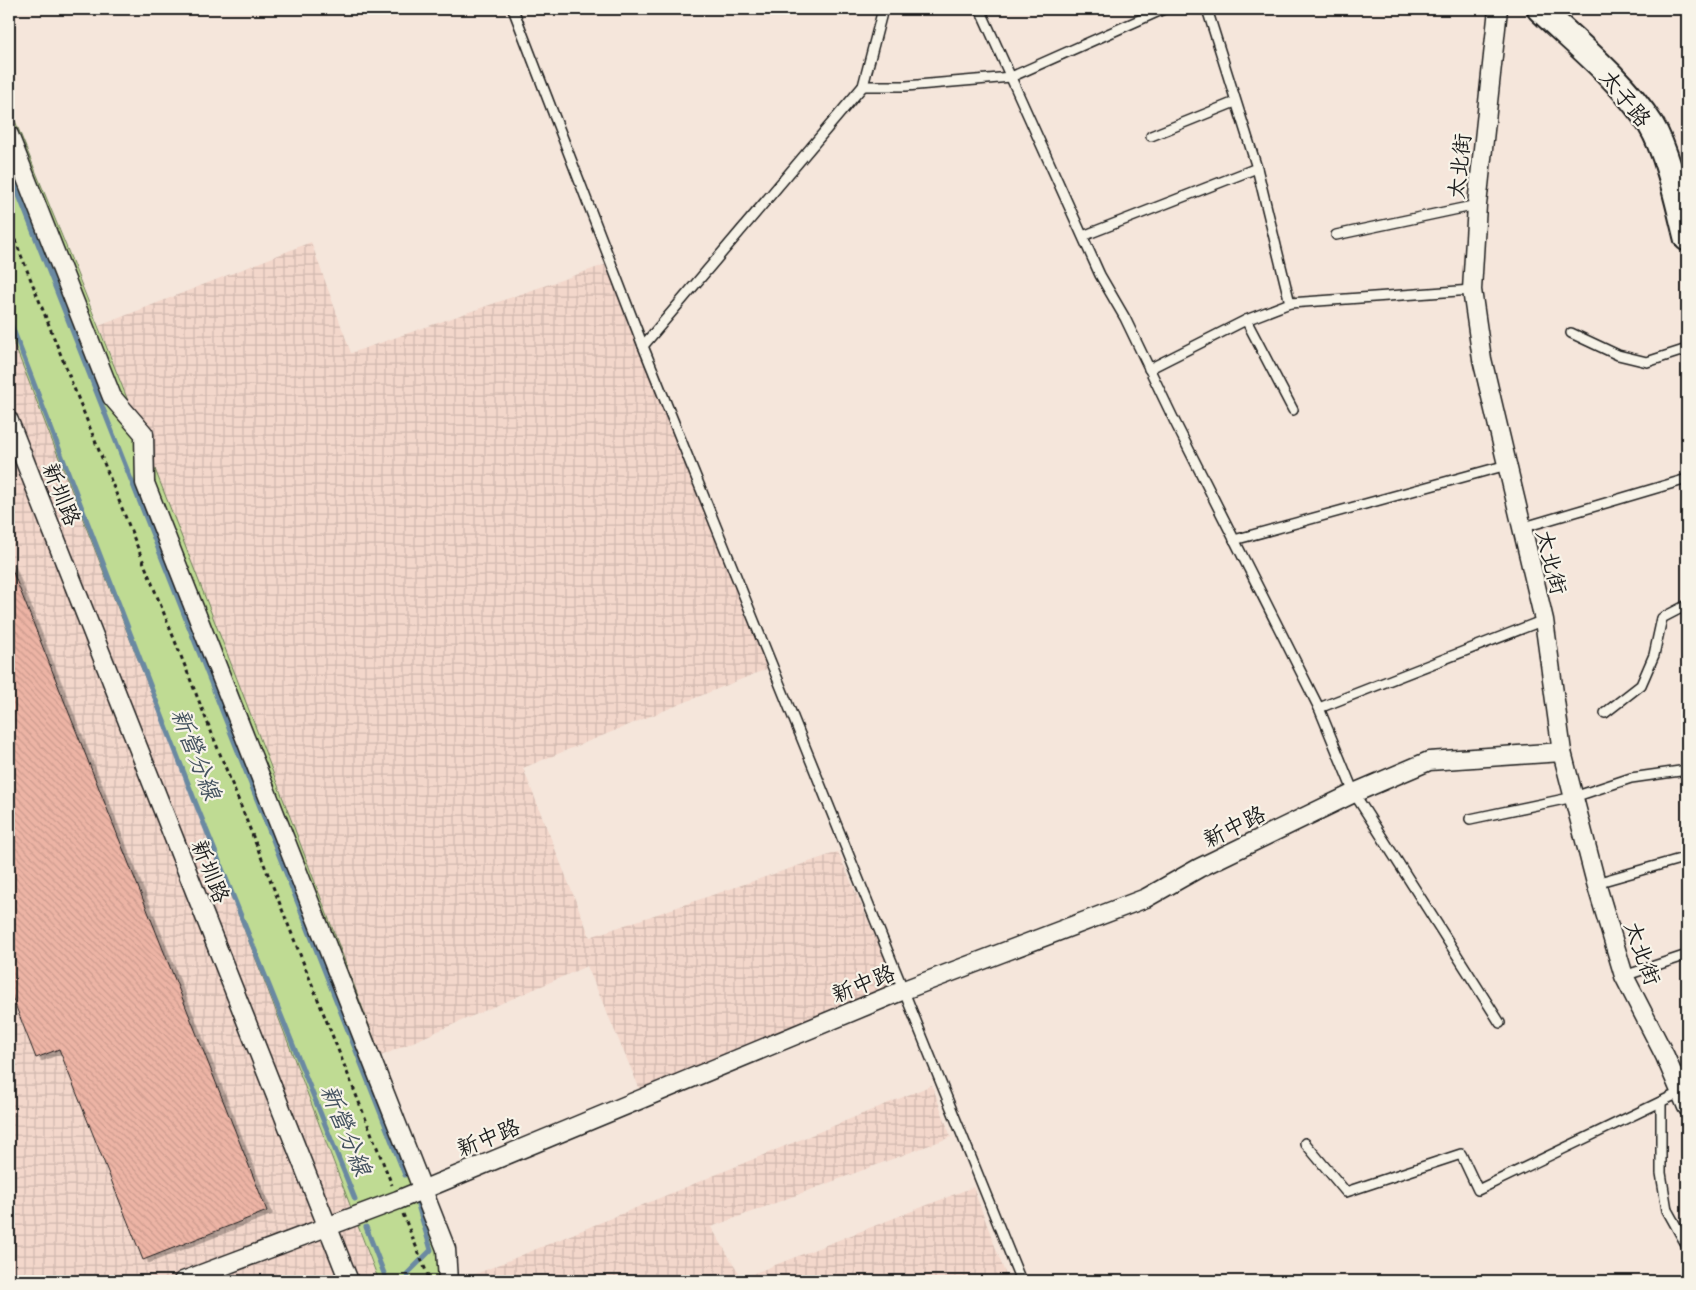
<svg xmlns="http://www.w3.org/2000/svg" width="1696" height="1290" font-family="'Indie Flower','LXGW WenKai TC',sans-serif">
<defs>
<pattern id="industrial-grid" width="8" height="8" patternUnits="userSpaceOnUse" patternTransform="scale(1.25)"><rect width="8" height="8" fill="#f3d7cb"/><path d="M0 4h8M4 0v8" fill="none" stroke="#d0b8ae"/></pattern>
<pattern id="building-back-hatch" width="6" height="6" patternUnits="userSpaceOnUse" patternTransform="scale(1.25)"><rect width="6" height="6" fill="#edb4a5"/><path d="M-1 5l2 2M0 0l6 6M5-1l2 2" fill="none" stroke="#cb9a8d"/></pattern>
<filter id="shadow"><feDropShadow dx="5.5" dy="3" stdDeviation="0" flood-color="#0004"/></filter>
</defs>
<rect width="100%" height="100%" fill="#f5e6db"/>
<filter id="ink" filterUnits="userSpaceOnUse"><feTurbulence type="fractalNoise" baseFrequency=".02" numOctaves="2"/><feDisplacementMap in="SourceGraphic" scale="10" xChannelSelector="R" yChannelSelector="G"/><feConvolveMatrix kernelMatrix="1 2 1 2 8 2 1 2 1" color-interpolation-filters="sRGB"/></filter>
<g filter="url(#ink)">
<!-- industrial -->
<g fill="url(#industrial-grid)">
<polygon points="311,242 351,353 607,264 769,668 523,768 590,937 838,852 903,1000 641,1092 587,966 381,1056 99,326"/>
<polygon points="9,331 268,990 378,1281 9,1281"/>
<polygon points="932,1085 951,1137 711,1227 742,1278 973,1187 1008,1281 459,1281"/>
</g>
<!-- grass -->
<path fill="#bfdb93" stroke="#6e7c58" d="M9 106C165 486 312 870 455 1255L457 1281H379L268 990 9 331Z"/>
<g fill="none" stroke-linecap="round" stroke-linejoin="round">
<!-- stream -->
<g stroke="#6b89a2" stroke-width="5">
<polyline points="9,170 405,1175"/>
<polyline points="9,319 194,799 355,1199"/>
<polyline points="366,1227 387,1281"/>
<polyline points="409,1281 407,1274 431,1250 418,1205"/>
</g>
</g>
<!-- building -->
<polygon fill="url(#building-back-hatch)" stroke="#1c1c1c" filter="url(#shadow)" points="9,562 267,1211 143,1260 59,1049 36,1058 9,989"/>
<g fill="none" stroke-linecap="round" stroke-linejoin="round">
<!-- lane casing -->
<g stroke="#1c1c1c" stroke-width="12">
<g id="lane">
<polyline points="513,9 643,346 1021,1281"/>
<polyline points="980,9 1100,275 1125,318 1174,420 1319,708 1354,793 1500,1023"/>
<polyline points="863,86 906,86 1011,77 1164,9"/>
<polyline points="1151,136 1235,102"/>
<polyline points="1336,235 1477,205"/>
<polyline points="1083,236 1257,168"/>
<polyline points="1290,303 1472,290"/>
<polyline points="1246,320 1293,410"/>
<polyline points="1571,333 1618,355 1647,362 1687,349"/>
<polyline points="643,346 863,86 883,9"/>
<polyline points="1149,369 1246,320 1290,303 1257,168 1207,9"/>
<polyline points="1521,528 1687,479"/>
<polyline points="1234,540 1507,465"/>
<polyline points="1319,708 1544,620"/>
<polyline points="1605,713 1641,685 1654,655 1662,618 1687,605"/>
<polyline points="1470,819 1574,797 1631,778 1687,770"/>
<polyline points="1596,883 1687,857"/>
<polyline points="1624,976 1687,955"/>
<polyline points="1661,1102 1661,1173 1667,1210 1687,1246"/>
<polyline points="1305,1143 1346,1192 1461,1154 1478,1190 1681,1092"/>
</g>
</g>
<!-- street casing -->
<g stroke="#1c1c1c" stroke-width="21">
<g id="street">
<polyline points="1498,9 1477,205 1472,290 1482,359 1544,620 1562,752 1596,883 1624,976 1665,1056 1687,1107"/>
<polyline points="9,135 112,397 144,434 145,483 446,1249 448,1281"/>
<polyline points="9,421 349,1281"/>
<polyline points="183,1281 398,1200 904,990 1146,898 1199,868 1354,793 1429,761 1562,752"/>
</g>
</g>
<!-- secondary casing -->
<g stroke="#1c1c1c" stroke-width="29">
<path id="secondary" d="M1540 9C1578 45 1622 80 1651 125 1668 153 1679 206 1687 238"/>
</g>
<!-- path -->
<g stroke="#1c1c1c" stroke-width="3" stroke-dasharray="4 4" stroke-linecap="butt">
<polyline points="9,225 392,1185"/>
<polyline points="403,1214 430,1281"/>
</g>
<!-- lane -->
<use href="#lane" stroke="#f7f3e8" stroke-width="9"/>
<!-- street -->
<use href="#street" stroke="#f7f3e8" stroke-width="18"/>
<!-- secondary -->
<use href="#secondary" stroke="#f7f3e8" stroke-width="25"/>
</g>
</g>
<g text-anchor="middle" stroke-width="4.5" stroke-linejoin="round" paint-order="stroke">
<!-- street labels -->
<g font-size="22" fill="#1c1c1c" stroke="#f7f3e8">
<text transform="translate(1626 98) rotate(51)" y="8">太子路</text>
<text transform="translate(1459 166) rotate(-84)" y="8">太北街</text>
<text transform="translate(62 494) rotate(68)" y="8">新圳路</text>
<text transform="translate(1552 562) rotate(76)" y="8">太北街</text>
<text transform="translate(1234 826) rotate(-26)" y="8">新中路</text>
<text transform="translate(211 871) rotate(68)" y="8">新圳路</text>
<text transform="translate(1643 953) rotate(70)" y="8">太北街</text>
<text transform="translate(863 983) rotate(-22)" y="8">新中路</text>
<text transform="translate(488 1137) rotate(-22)" y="8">新中路</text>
</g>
<!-- water labels -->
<g font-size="24" font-style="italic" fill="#44525f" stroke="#f7f3e8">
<text transform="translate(196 754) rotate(69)" y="8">新營分線</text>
<text transform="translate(346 1130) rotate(68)" y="8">新營分線</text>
</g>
</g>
<!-- margin -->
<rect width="1696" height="1290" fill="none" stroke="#f7f3e8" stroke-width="30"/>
<rect x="15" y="15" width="1666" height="1260" fill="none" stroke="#1c1c1c" stroke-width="2" filter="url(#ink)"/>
</svg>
